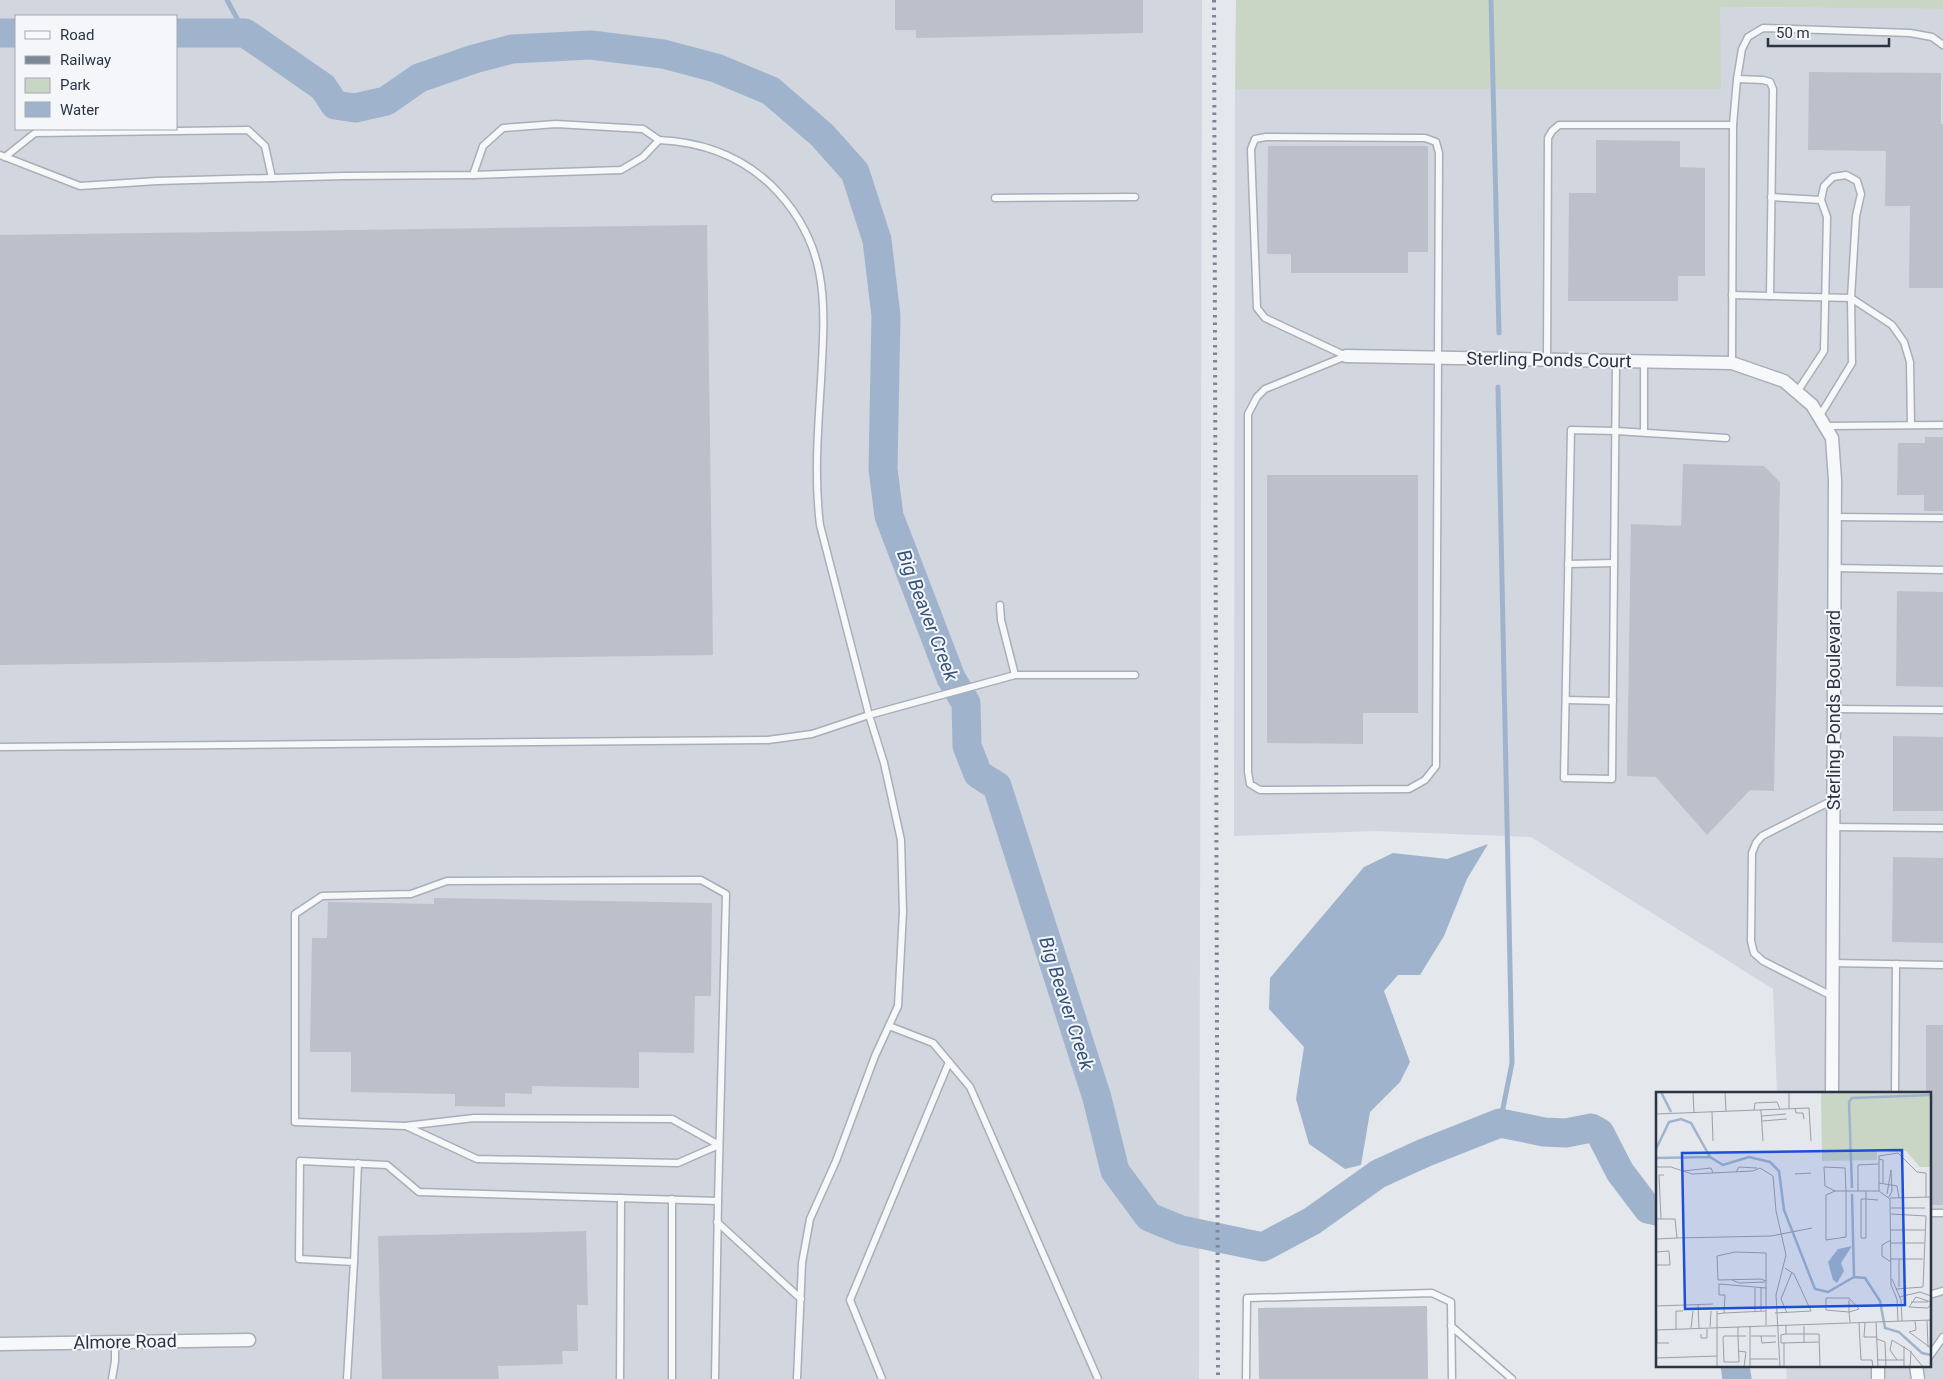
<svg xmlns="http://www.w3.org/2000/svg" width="1943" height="1379" font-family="Roboto,sans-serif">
<rect width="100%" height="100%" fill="#e4e7ec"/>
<!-- built -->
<g fill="#d2d6de" fill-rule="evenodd">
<path d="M0 0H1202L1199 1379H0ZM16 16H176V129H16Z"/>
<polygon points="1720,7 1943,9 1943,1379 1787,1379 1786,1365 1929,1365 1929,1093 1777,1093 1773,989 1531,837 1373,831 1234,836 1235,89 1720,89"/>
</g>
<!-- green -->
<polygon fill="#c9d6c5" points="1236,0 1943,0 1943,9 1720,7 1721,89 1235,89"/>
<!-- water -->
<polygon fill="#9fb4cc" points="1488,844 1467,879 1444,936 1420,975 1398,975 1384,991 1410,1062 1400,1082 1370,1112 1361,1165 1345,1169 1309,1144 1296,1099 1304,1047 1269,1009 1270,978 1364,867 1393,853 1447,859"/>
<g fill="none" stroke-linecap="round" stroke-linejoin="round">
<!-- stream -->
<g stroke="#9fb4cc" stroke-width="5">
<polyline points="227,0 245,33"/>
<polyline points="1491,0 1499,333"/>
<polyline points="1498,387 1512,1063 1500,1123"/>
</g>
<!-- river -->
<g stroke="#9fb4cc" stroke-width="29">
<polyline points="0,33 16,33"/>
<polyline points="176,33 245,33 323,87 335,105 355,108 386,101 419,78 474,59 512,49 591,45 663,54 716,68 771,91 822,135 855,172 877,240 886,316 883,469 889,516 951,678 966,703 967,746 978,774 997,786 1097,1098 1115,1171 1149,1217 1181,1230 1263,1247 1312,1221 1378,1174 1424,1153 1500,1123 1544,1132 1566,1133 1591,1128 1600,1133 1620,1172 1648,1209 1657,1211"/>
<polyline points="1735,1365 1737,1379"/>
</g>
</g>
<!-- building -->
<g fill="#bbc0ca">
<polygon points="895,0 1143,0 1143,33 916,38 916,30 895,30"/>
<polygon points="1809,72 1941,73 1941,124 1943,124 1943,288 1909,288 1910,206 1885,206 1886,151 1808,150"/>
<polygon points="1596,140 1680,141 1680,167 1705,168 1705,276 1678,276 1678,301 1568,301 1569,193 1596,193"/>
<polygon points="1268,146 1428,146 1428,252 1408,252 1408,273 1291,273 1291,254 1267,254"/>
<polygon points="707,225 713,655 0,665 0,235"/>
<polygon points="1925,437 1943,437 1943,511 1924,511 1924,495 1897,495 1898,443 1925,443"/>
<polygon points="1683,464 1764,466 1780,482 1774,791 1750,790 1707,835 1656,777 1627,776 1631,524 1681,526"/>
<polygon points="1267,475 1418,475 1418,713 1363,713 1363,744 1267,743"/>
<polygon points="1897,591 1943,592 1943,687 1896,686"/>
<polygon points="1893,736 1943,737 1943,811 1893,811"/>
<polygon points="1893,857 1943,858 1943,943 1892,942"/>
<polygon points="434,898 712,903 711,996 695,996 694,1053 639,1052 639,1088 532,1086 532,1094 505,1093 505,1107 455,1106 455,1094 351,1092 351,1052 310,1052 312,938 327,938 328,902 434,904"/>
<polygon points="1926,1025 1943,1025 1943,1205 1929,1205 1929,1093 1926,1093"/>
<polygon points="586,1231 588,1305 577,1305 578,1351 562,1351 563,1364 498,1366 499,1379 382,1379 378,1236"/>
<polygon points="1427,1306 1428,1379 1259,1379 1258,1308"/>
</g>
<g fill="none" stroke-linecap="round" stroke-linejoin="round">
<!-- lane casing -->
<g stroke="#a9aeb7" stroke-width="9">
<g id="lane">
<polyline points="1737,79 1763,80 1770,82 1773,89 1770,296"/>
<polygon points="1266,137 1425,138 1436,142 1439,153 1436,766 1425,780 1409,789 1260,790 1250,784 1248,772 1248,414 1257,397 1265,389 1346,356 1265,318 1257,308 1251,149 1255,139"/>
<path d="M0 155 80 186 157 181 344 176 473 175 621 170 643 157 659 140C702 142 740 155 772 186 831 245 825 305 821 381 818 429 814 477 820 525L869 715 884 763 901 840 903 912 898 1006 875 1056 836 1161 810 1219 802 1263 797 1379"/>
<polyline points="5,157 35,133 248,130 265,146 272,178"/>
<polyline points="473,175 483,146 503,128 556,124 643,129 659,140"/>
<polyline points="1771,197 1821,200"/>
<polyline points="995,198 1135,197"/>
<polyline points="1732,295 1851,298 1892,325 1904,342 1910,362 1911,424"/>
<polyline points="1547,360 1548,138 1552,131 1559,125 1733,125"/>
<polyline points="1616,362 1612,779 1564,778 1571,430 1616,431 1726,438"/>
<polyline points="1732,363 1733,125 1737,79 1742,49 1748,37 1763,28 1910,33 1932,37 1943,45"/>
<polyline points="1797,392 1824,351 1827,217 1821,200 1824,186 1833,177 1846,175 1857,181 1861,194 1856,216 1851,298 1852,363 1819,417"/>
<polyline points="1825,426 1943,425"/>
<polyline points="1644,432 1644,362"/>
<polyline points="1835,517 1943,518"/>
<polyline points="1568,564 1614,563"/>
<polyline points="1835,568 1943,570"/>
<polyline points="1000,605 1001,620 1015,675"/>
<polyline points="1566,700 1613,701"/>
<polyline points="1834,709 1943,710"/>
<polyline points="0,747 768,740 812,734 869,715 1015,675 1135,675"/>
<polyline points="1833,827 1943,828"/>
<polyline points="1832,963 1943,965"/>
<polyline points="1832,996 1763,961 1754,953 1751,941 1752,853 1756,843 1762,836 1833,800"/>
<polyline points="889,1026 933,1043 970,1087 1098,1379"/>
<polyline points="1895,1093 1896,964"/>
<polyline points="406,1126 477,1159 678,1163 719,1145"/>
<polyline points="672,1199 672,1379"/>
<polyline points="718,1201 726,894 701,880 447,881 411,894 322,896 295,914 295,1122 405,1126 474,1118 672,1119 719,1145"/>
<polyline points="1929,1213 1943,1213"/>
<polyline points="717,1222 801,1299"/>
<polyline points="354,1262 358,1163"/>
<polyline points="1929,1295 1943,1291"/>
<polyline points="1451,1326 1512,1379"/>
<polyline points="1929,1357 1943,1337"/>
<polyline points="112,1379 115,1361 115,1342"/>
<polyline points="347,1379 354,1262 299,1259 300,1161 387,1165 419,1192 718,1201 715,1379"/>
<polyline points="620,1379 621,1198"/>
<polyline points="882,1379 850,1300 949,1062"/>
<polyline points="1246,1379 1247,1298 1432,1293 1451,1302 1452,1379"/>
</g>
</g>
<!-- street casing -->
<g stroke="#a9aeb7" stroke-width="15">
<g id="street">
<polyline points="1346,356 1732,363 1784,381 1812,405 1832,438 1835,480 1832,1093"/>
<polyline points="0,1344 249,1340"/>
<polyline points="1878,1365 1878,1379"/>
<polyline points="1916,1365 1918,1379"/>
</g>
</g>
<!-- lane -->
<use href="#lane" stroke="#f7f8fa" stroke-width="6"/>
<!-- street -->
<use href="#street" stroke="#f7f8fa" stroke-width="12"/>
<!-- rail -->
<polyline stroke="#7d8696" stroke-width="4" stroke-dasharray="2.5 5" stroke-linecap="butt" points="1214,0 1218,1379"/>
</g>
<g text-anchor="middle" stroke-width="4" stroke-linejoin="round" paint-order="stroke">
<!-- street labels -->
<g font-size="18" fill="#2b3445" stroke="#f4f6f9">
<text transform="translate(1549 360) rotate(1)" y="6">Sterling Ponds Court</text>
<text transform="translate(1834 710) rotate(-90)" y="6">Sterling Ponds Boulevard</text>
<text transform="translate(125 1342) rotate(-1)" y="6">Almore Road</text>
</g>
<!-- water labels -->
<g font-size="19" font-style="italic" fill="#34527a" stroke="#f4f6f9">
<text transform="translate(928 615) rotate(69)" y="7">Big Beaver Creek</text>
<text transform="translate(1067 1003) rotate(72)" y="7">Big Beaver Creek</text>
</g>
</g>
<!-- overview -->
<g transform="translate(1656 1092)">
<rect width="275" height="275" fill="#e4e7ec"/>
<path d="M165 0 275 2V78L274 75H264L250 59H221V68L166 69Z" fill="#c9d6c5"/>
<path d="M196 154 185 171 188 179 181 191 177 188 172 170 182 157Z" fill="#9fb4cc"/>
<path fill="none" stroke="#9fb4cc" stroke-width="2.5" d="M5 0 15 20M0 57 13 30 25 27 35 31 54 65M0 66 54 65 67 73 93 65 114 70 123 79 128 118 159 197 172 200 198 185 209 186 224 209 229 236 243 240 266 261 275 263M196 96 193 10 196 6 275 3M196 102 198 185"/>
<path fill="none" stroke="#9a9fa9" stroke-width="1" d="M37 0 38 21M69 0 70 19M133 0V17M139 16 140 21H147L148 27M98 18 99 11 121 10 124 17M105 18 107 49M56 20 57 49M0 22 153 16 155 49M106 24 130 22M106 29 131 27M223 67 227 68V91M0 75H15L36 82 97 79 104 76 117 84 120 119 130 163 120 203 124 275M27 79 55 76 57 81M80 80 83 75 101 76M139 82 155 81M223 91 241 94 243 106M179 99 169 94 168 75 189 76 190 99V145L170 148V103L179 99H223L234 107 235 193 241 207 242 229M202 99V73L222 72M210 99V146H205V107H210L222 108M223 99V64L242 61 261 80 270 81V105M231 102 235 78 236 99 233 105M234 106 275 105M235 116H269M235 122 270 124 267 195 240 197M0 127H19L21 146 0 147M5 127 3 83H8M235 138H269M21 146 115 144 156 136M235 148 226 153V164L235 170M235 151H268M0 160 13 159 14 173H0M235 167H267M243 167V195M236 187 245 208 246 229M76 188 83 191 109 190M99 196V220M105 196V219M110 196V161L79 160 61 164 62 188 105 187 110 189M243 205 264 200 275 204M193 208V220L170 218V206H193L203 217 193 220 194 230M255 210H272M275 210 260 205 253 215 272 216 275 212M42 213 43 236M0 214 57 212M61 219V275M68 221 110 219M119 221 155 219 138 182 129 176M131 221 125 207 136 180M61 222 68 221 69 203H63V192L110 196V233M271 228 272 255M259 229 260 238 253 240 275 256M220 230 222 275M203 231 205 268H216L217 275M209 231 208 245H221M130 233V242H148V251M148 234V242H163L164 275M54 235 55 219M82 235V244L83 270H68L67 245 68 244H90M35 236 37 219M20 237V219H27M0 238 275 228M1 238V251H13M45 242V246H51V237M130 242 125 243V251L163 250M95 244H120M105 244 106 251 120 250M221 247 229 250 230 275M128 251V275M82 259 90 260 88 275M0 266 61 264M94 267H122M222 268H248M241 268 234 258 236 248 254 259 267 275M94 275V234M248 275V254M254 275 255 259"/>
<path fill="#1d4ed8" fill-opacity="0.15" stroke="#1d4ed8" stroke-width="2.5" d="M246 58 249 213 29 217 26 61Z"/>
<rect width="275" height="275" fill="none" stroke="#2b3445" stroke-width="2.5"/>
</g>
<!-- legend -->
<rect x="15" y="15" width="162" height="115" fill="#f4f6f9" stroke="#a4a8b1"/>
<rect x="25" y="31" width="25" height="8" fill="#f7f8fa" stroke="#a4a8b1"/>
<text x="60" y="40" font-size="15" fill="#2b3445">Road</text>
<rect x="25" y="56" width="25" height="8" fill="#7d8696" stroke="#a4a8b1"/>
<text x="60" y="65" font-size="15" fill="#2b3445">Railway</text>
<rect x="25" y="78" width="25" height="15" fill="#c9d6c5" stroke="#a4a8b1"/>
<text x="60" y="90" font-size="15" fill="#2b3445">Park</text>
<rect x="25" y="102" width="25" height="15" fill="#9fb4cc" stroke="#a4a8b1"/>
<text x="60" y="115" font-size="15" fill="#2b3445">Water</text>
<!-- scale -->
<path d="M1768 38v8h121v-8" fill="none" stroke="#2b3445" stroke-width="2.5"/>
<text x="1776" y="38" font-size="15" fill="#2b3445" stroke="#f4f6f9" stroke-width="4" paint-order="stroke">50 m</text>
</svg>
